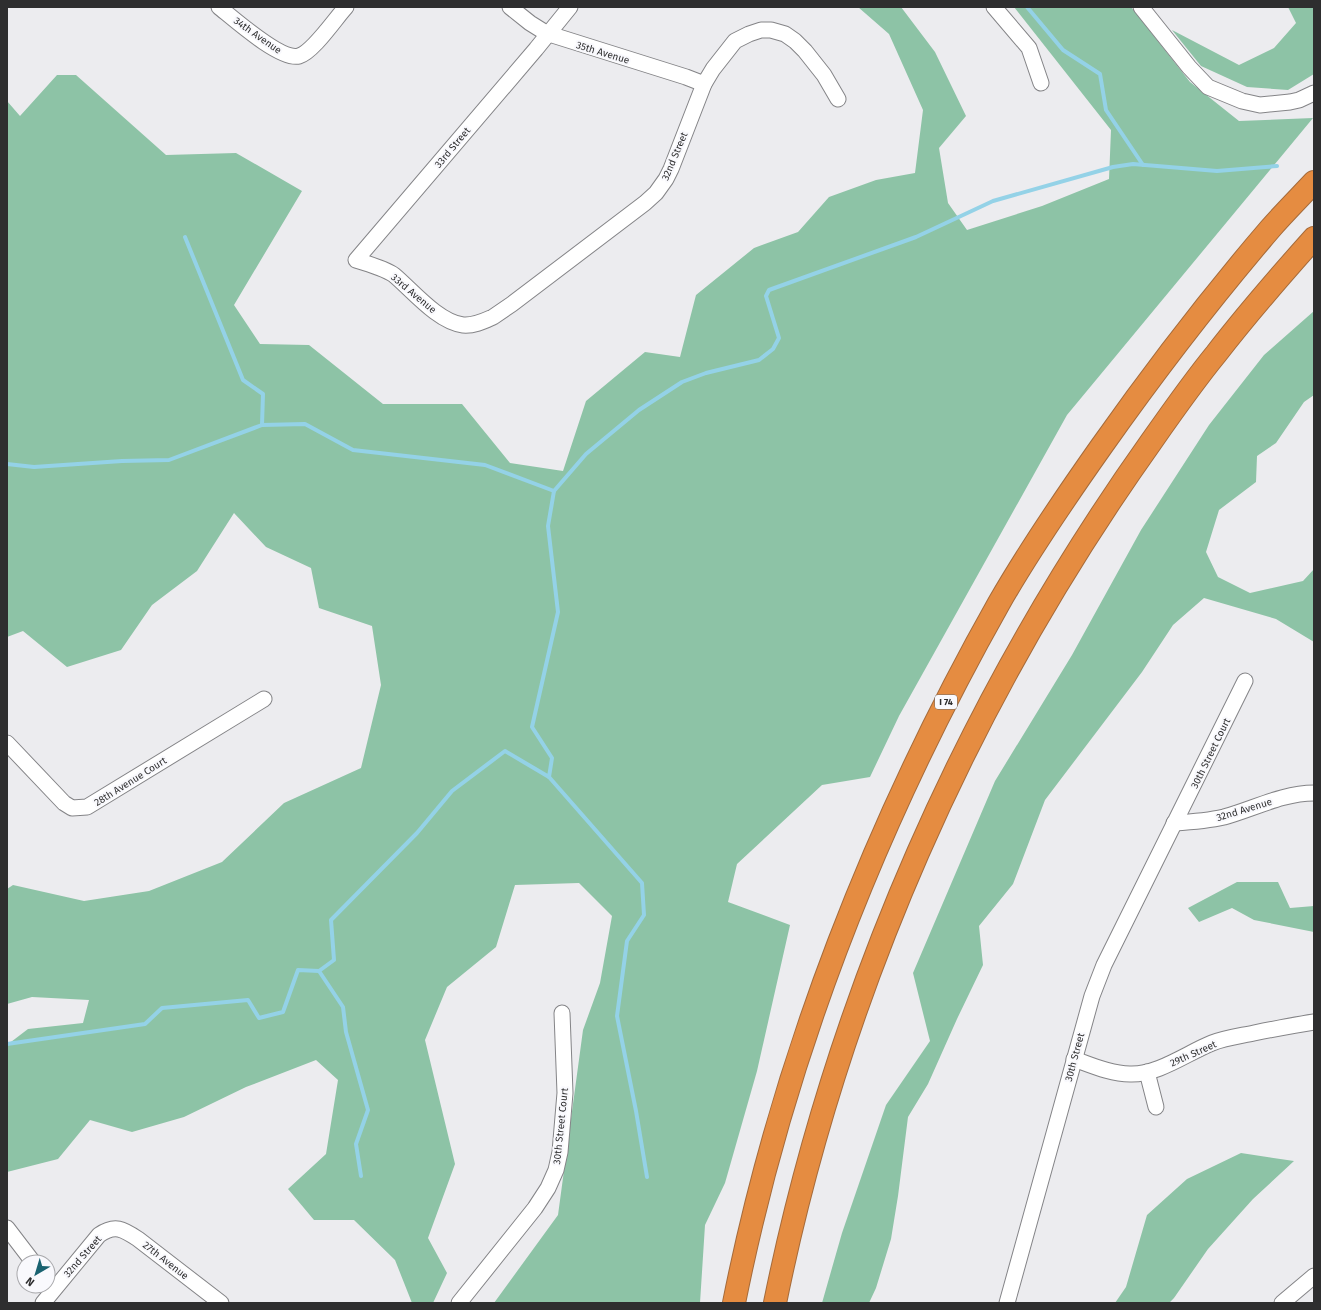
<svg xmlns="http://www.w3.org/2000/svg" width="1321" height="1310" font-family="'Fira Sans',sans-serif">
<rect width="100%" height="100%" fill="#ececef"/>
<!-- forest -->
<g fill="#8dc3a6">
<polygon points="858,7 901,7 935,52 966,116 939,148 948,203 967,230 1042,206 1109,179 1111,130 1014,7 1131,7 1190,82 1239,121 1313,118 1067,415 899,716 870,777 822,785 737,864 728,902 790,925 757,1071 725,1183 705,1225 700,1303 494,1303 558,1215 583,1030 600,983 612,916 579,883 515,885 496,947 447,987 425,1040 455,1164 428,1238 447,1273 433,1303 412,1303 395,1260 354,1220 314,1220 288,1189 326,1154 338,1080 316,1060 246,1087 184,1117 132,1132 90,1120 58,1159 7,1172 7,1045 28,1029 83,1023 89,1000 32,997 7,1004 7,889 13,885 84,901 149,891 222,862 284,803 361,768 381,685 372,626 319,608 311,568 266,547 234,513 197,571 152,605 121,650 67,667 23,631 7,637 7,101 20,116 57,75 76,75 166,155 236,153 302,191 234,305 260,344 309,345 383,404 462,404 510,463 563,471 586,401 645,352 680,357 696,295 754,248 798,232 829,197 876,180 915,173 923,110 889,34"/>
<polygon points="1288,7 1314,7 1314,74 1288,90 1247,87 1201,66 1172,30 1239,65 1274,48 1296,23"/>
<polygon points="1314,311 1314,395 1304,402 1276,443 1257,456 1256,482 1219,510 1206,552 1218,577 1250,593 1303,581 1314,569 1314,601 1313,604 1314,607 1314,642 1276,619 1204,598 1173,625 1142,672 1045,800 1013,884 979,926 983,965 957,1019 928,1084 908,1117 898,1196 891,1239 876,1288 869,1303 822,1303 842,1233 886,1105 930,1041 913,973 995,781 1072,655 1141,530 1209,425 1264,355"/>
<polygon points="1237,882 1278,882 1290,908 1314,906 1314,932 1254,920 1232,908 1199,922 1188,908"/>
<polygon points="1241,1153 1294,1161 1253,1199 1208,1249 1174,1298 1169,1303 1115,1303 1126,1287 1147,1215 1187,1179"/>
</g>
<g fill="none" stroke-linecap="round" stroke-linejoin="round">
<!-- stream -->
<g stroke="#94d2e7" stroke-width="4">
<polyline points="1027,7 1063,50 1100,74 1106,110 1143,165"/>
<polyline points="185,237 243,380 263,394 262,425"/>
<polyline points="7,464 34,467 122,461 169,460 262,425 305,424 353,450 485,465 554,491"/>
<polyline points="549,777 642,883 644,915 627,941 617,1016 636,1111 647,1177"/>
<polyline points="319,971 343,1007 346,1032 368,1110 356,1144 361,1176"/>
<polyline points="7,1044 145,1024 162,1008 248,1000 259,1018 283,1012 298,970 319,971 334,960 331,920 417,833 452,791 505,751 549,777 552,758 532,727 558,612 548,526 554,491 586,454 639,410 682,382 706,373 759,360 773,349 779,338 766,296 769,290 916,237 993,201 1113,167 1133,164 1217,171 1277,166"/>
</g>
<!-- street casing -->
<g stroke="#848487" stroke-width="17">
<g id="street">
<path d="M219 7C234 19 281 61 299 56 313 52 335 19 346 7"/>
<polyline points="510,7 530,23 546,33 686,77 704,84"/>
<path d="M570 7 536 49 356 260C366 263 386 269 394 275 412 290 438 322 463 325 474 326 484 321 493 317L512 304 645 203 656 193 666 179 671 169 704 84 713 69 735 41 749 34 761 30H771L785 34 795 41 805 51 824 75 838 99"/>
<polyline points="994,7 1029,48 1041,83"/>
<polyline points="1141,7 1189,67 1208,87 1242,101 1260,105 1290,102 1299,100 1314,93"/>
<polyline points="7,743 64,803 72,808 87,807 264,699"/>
<path d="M1174 823C1191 822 1207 821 1224 817 1253 809 1283 793 1314 793"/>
<path d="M1074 1059C1091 1065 1111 1074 1130 1074 1158 1075 1187 1053 1212 1043 1225 1038 1240 1036 1254 1033 1274 1029 1294 1025 1314 1022"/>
<polyline points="1147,1072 1156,1107"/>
<polyline points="7,1228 33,1262"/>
<path d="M43 1303 99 1235C115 1224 123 1229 138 1239L221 1303"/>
<polyline points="459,1303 535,1208 548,1188 556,1170 560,1152 565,1093 562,1013"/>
<polyline points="1007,1303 1092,996 1104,965 1245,681"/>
<polyline points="1282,1303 1314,1276"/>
</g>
</g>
<!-- highway casing -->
<g stroke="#a56b3b" stroke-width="24">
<g id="highway">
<path d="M734 1303C783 1058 876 821 999 603 1030 549 1065 498 1101 447 1154 372 1210 299 1270 229 1284 213 1299 198 1314 182"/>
<path d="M775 1303C838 993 968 699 1151 442 1172 412 1193 382 1216 354 1247 314 1280 276 1314 238"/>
</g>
</g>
<!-- street -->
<use href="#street" stroke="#fff" stroke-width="15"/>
<!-- highway -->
<use href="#highway" stroke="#e58c41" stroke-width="22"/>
</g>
<g text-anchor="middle" stroke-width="4" stroke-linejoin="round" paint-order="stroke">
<!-- shield labels -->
<rect fill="#f9f9fd" stroke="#6b6b6d" stroke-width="1" x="935" y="695" width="22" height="14" rx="3"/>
<g font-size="9" font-weight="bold" fill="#2e2e2f">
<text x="946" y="705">I 74</text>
</g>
<!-- street labels -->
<g font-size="10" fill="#2e2e2f" stroke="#f9f9fd">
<text transform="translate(258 35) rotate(35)" y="4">34th Avenue</text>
<text transform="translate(603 52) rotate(17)" y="4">35th Avenue</text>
<text transform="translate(452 147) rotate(-50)" y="4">33rd Street</text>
<text transform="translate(674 156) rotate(-67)" y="4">32nd Street</text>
<text transform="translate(414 293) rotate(40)" y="4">33rd Avenue</text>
<text transform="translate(1210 753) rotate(-64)" y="4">30th Street Court</text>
<text transform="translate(130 781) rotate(-32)" y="4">28th Avenue Court</text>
<text transform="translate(1244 809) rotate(-17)" y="4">32nd Avenue</text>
<text transform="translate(1193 1053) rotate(-24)" y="4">29th Street</text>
<text transform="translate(1074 1057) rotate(-75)" y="4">30th Street</text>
<text transform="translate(560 1126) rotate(-84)" y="4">30th Street Court</text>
<text transform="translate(82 1256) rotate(-49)" y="4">32nd Street</text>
<text transform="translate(166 1260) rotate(38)" y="4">27th Avenue</text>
</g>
</g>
<!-- border -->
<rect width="1321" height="1310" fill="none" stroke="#2e2e2f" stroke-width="16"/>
<!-- north arrow -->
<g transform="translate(36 1274) rotate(218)"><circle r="19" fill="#f9f9fd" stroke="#a8a8ab"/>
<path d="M0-3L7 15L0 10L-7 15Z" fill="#1a6371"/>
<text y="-6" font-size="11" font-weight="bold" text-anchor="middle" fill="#2e2e2f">N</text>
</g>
</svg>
